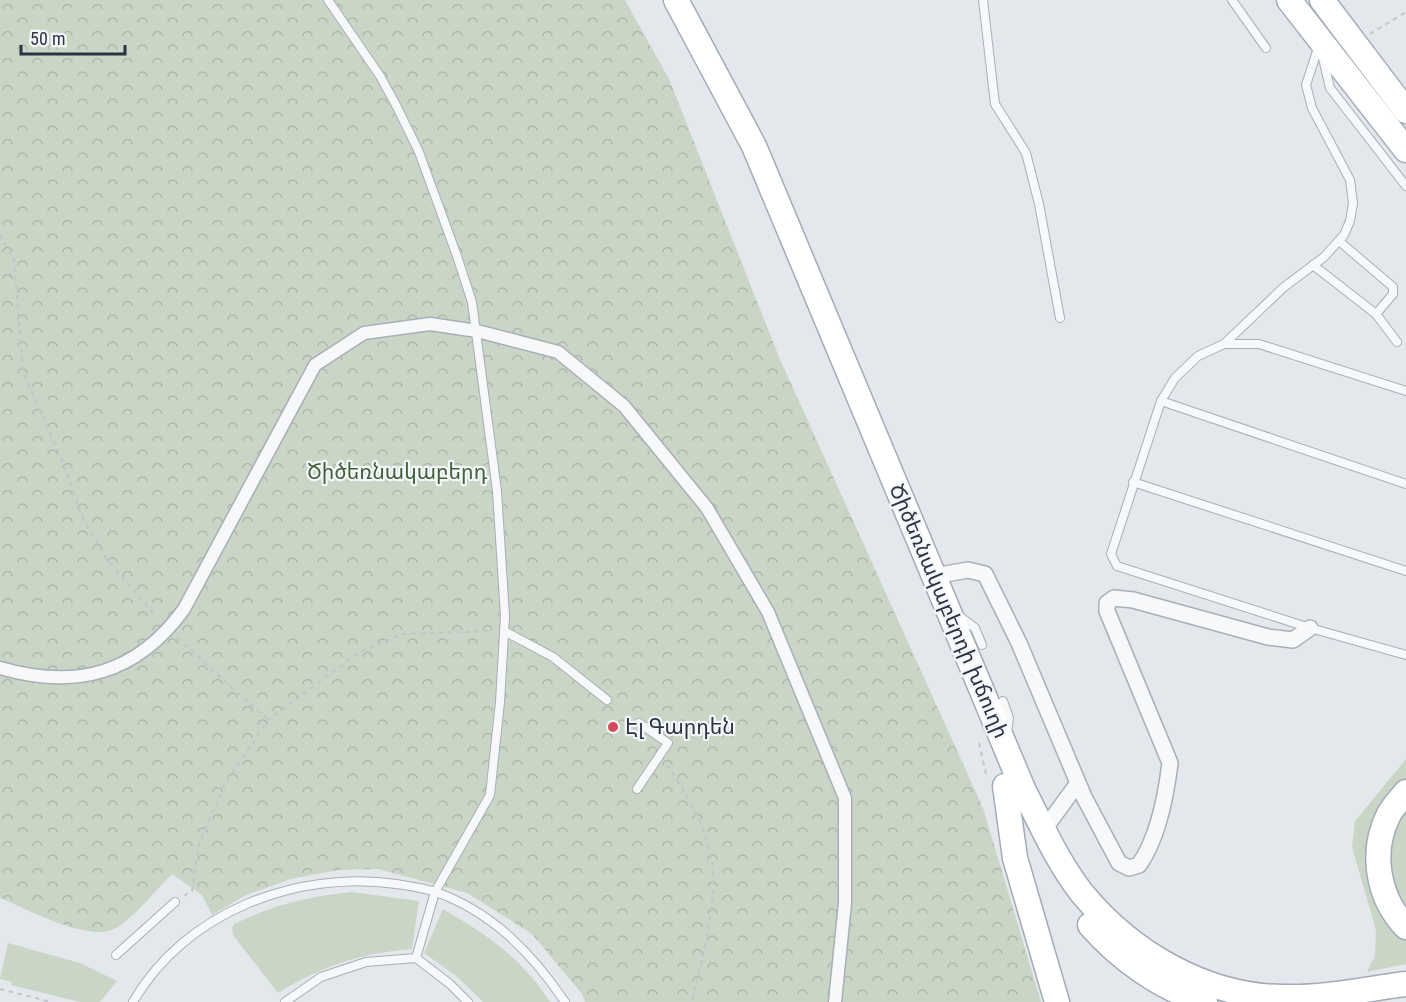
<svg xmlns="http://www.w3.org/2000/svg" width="1406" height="1002" font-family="'Roboto Condensed','Noto Sans Armenian',sans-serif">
<defs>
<pattern id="forest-crowns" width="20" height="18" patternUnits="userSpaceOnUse" patternTransform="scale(1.5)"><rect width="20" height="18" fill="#c9d6c5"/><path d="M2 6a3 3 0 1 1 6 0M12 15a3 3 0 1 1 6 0" fill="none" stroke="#adb8ab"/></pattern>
</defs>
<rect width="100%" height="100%" fill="#e4e7ec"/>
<!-- grass -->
<g fill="#c9d6c5">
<polygon points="1406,759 1406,780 1393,793 1381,812 1397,932 1406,939 1406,964 1367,972 1375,956 1376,930 1352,847 1355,821"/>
<polygon points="1406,805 1406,915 1392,892 1389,834"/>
<path d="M352 892 419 901 412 949C362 953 321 966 278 993L233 935 232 928 234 924C273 905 309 896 352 892Z"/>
<path d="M443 909C485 933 524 960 550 1002H483L455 975 424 953Z"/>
<polygon points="8,943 80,963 117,981 100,1002 80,1002 11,985 12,982 0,979"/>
</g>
<!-- forest -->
<path fill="url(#forest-crowns)" d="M0 0H625L669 79 779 357 983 808 1041 1002H585L582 994 532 934 467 893 378 869 338 870 291 879 246 895 212 915 202 895 172 874C155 891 138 913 118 927 91 945 28 909 0 898Z"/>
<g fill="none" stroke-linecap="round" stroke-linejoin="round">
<!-- service casing -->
<g stroke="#a9aeb7" stroke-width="10">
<g id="service">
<polyline points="328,0 380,76 397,107 419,152 457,256 472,302 497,491 505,616 500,702 490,795 435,892 416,958"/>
<polyline points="983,0 995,104 1026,153 1039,204 1060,318"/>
<polyline points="1232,0 1266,48"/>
<polyline points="1319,45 1306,85 1312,108 1350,180 1353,203 1350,221 1344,235 1324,257 1284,287 1224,344 1198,356 1175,378 1161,401 1111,554 1117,566 1310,628 1406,655"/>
<polyline points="1322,54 1330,88 1406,186"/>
<polyline points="1339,241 1393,287 1393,294 1376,314"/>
<polyline points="1313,265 1376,314 1397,342"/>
<polyline points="1224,344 1259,344 1406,391"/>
<polyline points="1161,401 1406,484"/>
<polyline points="1133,482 1406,571"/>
<polyline points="958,615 975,628 982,645"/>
<polyline points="504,631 553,657 607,700"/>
<polyline points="1003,701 1009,718 1007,733"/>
<polyline points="637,789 668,743 639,723"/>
<polyline points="116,955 175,902"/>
<path d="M133 1002C185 912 296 870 396 884 409 886 424 888 436 892 492 912 532 953 565 1002"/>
<polyline points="285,1002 321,977 366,962 416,958 450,984 468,1002"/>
</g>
</g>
<!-- pedestrian casing -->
<g stroke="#a9aeb7" stroke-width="15">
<path id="pedestrian" d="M0 668C76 690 137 674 184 609L315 365 364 333 430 324 477 331 558 352 624 406 707 508 768 612 845 798V903L835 1002"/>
</g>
<!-- minor casing -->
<g stroke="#a9aeb7" stroke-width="18">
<g id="minor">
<path d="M934 576 968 570 985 574 1019 643 1084 797 1119 863 1129 868 1139 865C1158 838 1166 796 1170 763L1107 611V603L1114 598 1133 600 1268 637 1293 640 1310 628"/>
<polyline points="1048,824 1078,783"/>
</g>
</g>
<!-- primary casing -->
<g stroke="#a3abb8" stroke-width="27">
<g id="primary">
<path d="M676 0 754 146 1023 789C1041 824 1057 861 1081 892 1130 952 1205 997 1284 997 1325 998 1366 989 1406 984"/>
<polyline points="1289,0 1406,150"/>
<polyline points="1322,0 1406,111"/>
<polyline points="1005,786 1015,858 1057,1002"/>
<path d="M1406 792C1400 799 1393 807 1389 814 1370 851 1377 897 1406 927"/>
<path d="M1090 925C1120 959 1161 989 1205 1002"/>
</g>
</g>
<!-- path -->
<g stroke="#c2c5cb" stroke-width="2" stroke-dasharray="4.5 4.5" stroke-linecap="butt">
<polyline points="1370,34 1406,12"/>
<polyline points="0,235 14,261 23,372 63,462 82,517 106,558 158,619"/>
<polyline points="177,638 268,720"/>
<polyline points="979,743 987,778"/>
<path d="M667 765C686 792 704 824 711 856 720 898 701 960 692 1002"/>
<polyline points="184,896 192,891 199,844 225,784 268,720 360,652 403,634 492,631"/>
<polyline points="0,989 51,1002"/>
</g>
<!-- service -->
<use href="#service" stroke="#f7f8fa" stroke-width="8"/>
<!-- pedestrian -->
<use href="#pedestrian" stroke="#f7f8fa" stroke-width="12"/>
<!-- minor -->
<use href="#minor" stroke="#f7f8fa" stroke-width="15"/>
<!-- primary -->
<use href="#primary" stroke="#fff" stroke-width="24"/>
</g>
<!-- markers -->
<circle fill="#d1495b" stroke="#f4f6f9" stroke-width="2" cx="613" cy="727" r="6"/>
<g text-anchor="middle" stroke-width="4.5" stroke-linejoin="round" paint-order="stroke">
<!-- park labels -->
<g font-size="21" fill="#3f6138" stroke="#f4f6f9">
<text x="397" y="479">Ծիծեռնակաբերդ</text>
</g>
<!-- street labels -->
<g font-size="21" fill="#2b3445" stroke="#f4f6f9">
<text transform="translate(949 611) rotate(67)" y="7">Ծիծեռնակաբերդի խճուղի</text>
</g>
<!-- poi labels -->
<g font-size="21" fill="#2b3445" stroke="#f4f6f9" text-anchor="start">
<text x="625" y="734">Էլ Գարդեն</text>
</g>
</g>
<!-- scale -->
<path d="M21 45v9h104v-9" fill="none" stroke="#2b3445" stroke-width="3"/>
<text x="30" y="45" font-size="18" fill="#2b3445" stroke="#f4f6f9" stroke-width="4.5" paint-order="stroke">50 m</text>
</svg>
